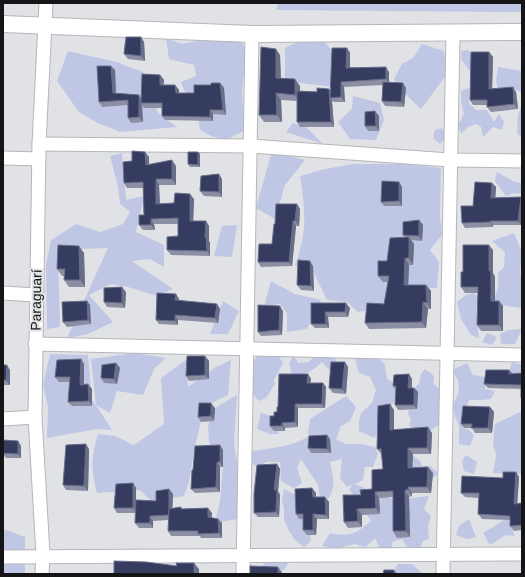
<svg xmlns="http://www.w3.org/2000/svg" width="525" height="577" font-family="Helvetica,sans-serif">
<rect width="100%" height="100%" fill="#e1e2e6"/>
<!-- green -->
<g fill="#c0c7e5">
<polygon points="278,3 522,3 522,12 276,10"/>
<polygon points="215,37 242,42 247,53 242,89 244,131 226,140 211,136 200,130 197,110 184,90 181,82 196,76 194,65 169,59 166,38 182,44"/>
<polygon points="322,38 331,50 334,87 285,81 285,48 303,39"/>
<polygon points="422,44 444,51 447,74 421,109 398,87 394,79 402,64 413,58"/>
<polygon points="468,50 474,57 471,73 461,59 461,51"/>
<polygon points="68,51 116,62 143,72 158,113 177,127 120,132 98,123 79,112 57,81"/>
<polygon points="498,67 522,71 522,138 517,133 518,115 521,107 521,92 512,88 498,91 496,80"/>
<polygon points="469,88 469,103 476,110 487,110 494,122 499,114 504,122 502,130 493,127 483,137 481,127 476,124 468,127 461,134 458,125 464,114 461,102 461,91"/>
<polygon points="353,96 380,103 384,120 376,140 350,139 338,122 352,109"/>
<polygon points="293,123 306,127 323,144 286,132"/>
<polygon points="442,128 447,136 440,144 433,138 435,130"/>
<polygon points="272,151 305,160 285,185 275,219 256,208"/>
<polygon points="122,153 126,200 144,196 136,232 164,245 164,267 150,259 132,261 173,289 157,296 128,287 111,284 89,295 113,322 88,334 67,338 108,248 58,250 60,327 47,329 46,265 51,240 76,224 100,232 123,224 130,212 120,204 118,186 110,156"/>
<path d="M353 164H404L441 168 440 216 442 235 430 250 439 262 437 288H416L389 306 358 312 347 302 327 300 313 271 295 265C308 232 305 209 300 176L325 169Z"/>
<polygon points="497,172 515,182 522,183 522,194 514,193 506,196 495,181"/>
<polygon points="237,225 232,257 214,256 222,226"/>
<polygon points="514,233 522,252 520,274 522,275 522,308 492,304 498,288 498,273 504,267 505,252 492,241"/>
<polygon points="271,281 295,294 321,300 307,329 287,332 287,313 280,304 264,306"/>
<polygon points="474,293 481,301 476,309 479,338 471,335 461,319 457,302 466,295"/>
<polygon points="223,301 239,311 228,334 210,334"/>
<polygon points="522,329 515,344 501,344 500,334 508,330"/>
<polygon points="487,333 497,337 492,345 482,342"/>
<polygon points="135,353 166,358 154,369 143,395 117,391 110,413 96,405 112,430 97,429 47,438 48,407 43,385 50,354 88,355 92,400 96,405 91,359"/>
<polygon points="259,354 278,355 283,363 274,380 275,384 266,398 259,401 249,390 249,367"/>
<path d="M294 355 298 363 308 362 317 355 335 357 336 363 329 370 322 362C313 371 304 376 292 375L289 363Z"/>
<polygon points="362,355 377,356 385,365 387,379 394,383 396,399 391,406 382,415 375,438 359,431 359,421 361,413 372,403 376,390 370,377 359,373 355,359"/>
<path d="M186 360 188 387 216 367 231 360 228 395 202 408 201 421 194 451 189 482 184 496 152 502 140 490 97 493C91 469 91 458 98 434L115 436 134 445 164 424 161 378Z"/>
<polygon points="512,362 522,365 522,371 515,378 514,374 509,372"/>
<polygon points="467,363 473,375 486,377 485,389 495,391 491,399 481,400 469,400 465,410 463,428 469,430 474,435 470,446 459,444 459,425 455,417 453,405 459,392 458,380 452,370"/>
<polygon points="425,369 434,376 433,384 442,390 442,422 430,431 416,432 409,425 411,420 408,414 414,388 419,384 421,374"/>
<polygon points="237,395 234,443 239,473 237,519 215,523 220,501 223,467 209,442 208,425 215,408"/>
<path d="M346 396 356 407 350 421 341 426 336 439 346 444H361L375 447 378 454 373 467H365L363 480 355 484 369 490 382 494 394 500 429 496 424 509 431 516 428 526 429 539 423 541 420 549 407 547 402 539 392 542V549H380L375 538 366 547 355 544 335 549 322 546 330 533C351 537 355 534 371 521L349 489 353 484 347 487 340 478 342 459 330 462C333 476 336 485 329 498L320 499 318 485 301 459 297 468 302 483 294 488 281 481 280 462H266L259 467 247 462 252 451C271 448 292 447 309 436L308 432 310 419Z"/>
<polygon points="522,411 522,474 493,473 496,455 493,444 495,424"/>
<path d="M261 413C275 416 277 420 279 434H270L257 429Z"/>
<polygon points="411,454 420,461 422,466 430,466 438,473 434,477 417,480 400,457"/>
<polygon points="466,455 477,462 474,474 464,471 462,461"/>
<polygon points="284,489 295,495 303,523 310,527 311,541 304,547 294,539 288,529 284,520 284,509 282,500"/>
<path d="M508 518 511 527 515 536 506 535 490 545 483 533C492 528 499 522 508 518Z"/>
<polygon points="469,519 476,537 467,539 456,535 459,526"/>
<polygon points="3,529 25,537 25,574 3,574"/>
<polygon points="290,560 284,570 273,572 262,569 264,563"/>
<polygon points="398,564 412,564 423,574 397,574 394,570"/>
</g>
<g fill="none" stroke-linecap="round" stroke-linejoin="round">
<!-- minor casing -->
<g stroke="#b5b6ba" stroke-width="15">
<g id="minor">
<polyline points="39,144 251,146 450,160 522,161"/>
<polyline points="3,158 39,159"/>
<polyline points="3,293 36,295"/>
<polyline points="35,344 522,355"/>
<polyline points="3,419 35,417"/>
<polyline points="3,557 522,554"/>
<polyline points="42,574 43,555 35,417 39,144 46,3"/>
<polyline points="243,574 252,34"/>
<polyline points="443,574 453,33"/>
</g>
</g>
<!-- tertiary casing -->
<g stroke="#b5b6ba" stroke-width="18">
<polyline id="tertiary" points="3,24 252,34 522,32"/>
</g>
<!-- minor -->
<use href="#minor" stroke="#fff" stroke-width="13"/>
<!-- tertiary -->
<use href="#tertiary" stroke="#fff" stroke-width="16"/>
</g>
<!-- wall -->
<g fill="#8c8fa3">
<polygon points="141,37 144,42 145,61 128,59 124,54"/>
<polygon points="347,48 350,53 350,67 389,72 389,82 403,83 406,88 404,107 385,106 382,101 383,85 344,87 345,102 334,102 332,101 334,127 300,127 297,122 297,101 281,100 282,122 264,122 259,115 280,55 281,78 300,86 300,91 331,92"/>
<polygon points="489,52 493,57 492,88 516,92 518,109 491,112 487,107 487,105 473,105 470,100"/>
<polygon points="115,70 116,93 139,95 141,99 160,75 164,80 163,85 175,85 179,90 179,93 194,93 211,85 220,83 224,88 226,115 213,114 213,121 165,120 162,116 162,108 144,108 142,106 143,122 131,123 128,118 128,105 102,107 99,102"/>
<polygon points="379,116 379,131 368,131 365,126"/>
<polygon points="198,152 200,154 200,167 190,167 188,164"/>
<polygon points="149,157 149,164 176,166 176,185 159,185 160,204 174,203 194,199 193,221 206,221 209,226 209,241 210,243 210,256 171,255 167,250 178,236 178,224 154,224 155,230 143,230 139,225 144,215 143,188 127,188 124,183"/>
<polygon points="222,179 222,197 204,196 200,191"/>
<polygon points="399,182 402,187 402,206 384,206 381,202"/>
<polygon points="492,183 496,187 495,198 521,197 522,199 522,218 521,225 493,225 493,227 465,228 462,223 473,206"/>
<polygon points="297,204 300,209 299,226 296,226 292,266 261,267 258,262 272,244"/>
<polygon points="419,220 423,225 422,241 411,240 414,244 413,265 409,265 408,285 426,285 431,291 431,309 428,309 426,328 369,329 365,323 384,304 388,282 383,282 378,276 387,261 405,238 403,235"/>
<polygon points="493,250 493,273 495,277 495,301 499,301 503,306 503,331 481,331 477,325 478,293 465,293 461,287 463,272"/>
<polygon points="84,253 85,287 69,287 64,280 64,276 62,276 57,269"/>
<polygon points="313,266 314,291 301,290 297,285"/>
<polygon points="126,292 125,308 107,307 104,302"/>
<polygon points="176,294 179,299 179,301 217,304 220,309 218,323 178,320 178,325 159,324 156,320"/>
<polygon points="87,301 90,305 91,324 67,327 63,322"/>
<polygon points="311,303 350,308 348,317 328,317 329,328 315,328 311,324"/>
<polygon points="283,311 282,335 261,336 258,332"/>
<polygon points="205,356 209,361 209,379 189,381 186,376"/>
<polygon points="81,359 84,364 84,385 92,389 92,406 72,406 68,402 70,382 59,382 55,377"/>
<polygon points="345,362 348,367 346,394 333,393 329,388"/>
<polygon points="116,363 120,368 117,384 104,383 101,378"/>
<polygon points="3,365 10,370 10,385 3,385"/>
<polygon points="509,370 512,374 522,373 522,398 521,389 488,388 484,384"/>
<polygon points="308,374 311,379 310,383 323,383 326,387 325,408 298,408 298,427 285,428 285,431 274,431 270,426 274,416 277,412 278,407"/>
<polygon points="409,374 412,379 412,388 414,388 418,392 417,409 398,410 395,405 396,391 393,386"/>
<polygon points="490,407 494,412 492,433 475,433 472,428 464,428 461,424"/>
<polygon points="215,408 214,421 201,422 198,417"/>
<polygon points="394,410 394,430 432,433 431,454 413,454 412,467 433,473 431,493 412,493 412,496 409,497 410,537 397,538 393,531 393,497 379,498 380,514 362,515 362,527 348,528 344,522 361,495 372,489 383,469 382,455 377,449"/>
<polygon points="327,435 330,439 331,453 311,453 308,448"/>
<polygon points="18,441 21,446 21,458 6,458 3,454 3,453"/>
<polygon points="220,445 223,450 223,467 220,467 220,492 195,493 191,489 193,470"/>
<polygon points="89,449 88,491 66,490 63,485"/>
<polygon points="277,464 280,469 278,491 280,495 279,517 258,517 254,513"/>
<polygon points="516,472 519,477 517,503 522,503 522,530 514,531 510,526 510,520 482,519 478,514 479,498 465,497 461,493 503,478"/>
<polygon points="133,483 136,488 136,500 156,501 169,489 173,494 172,509 181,507 182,509 212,513 211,518 222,523 222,538 201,538 200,536 171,536 168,531 168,520 153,521 153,528 139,528 135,523 136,513 117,513 114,508"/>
<polygon points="312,488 316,493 316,497 325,497 329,502 329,519 317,519 316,535 307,535 303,530 303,519 299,519 296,514"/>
</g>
<!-- shaded-wall -->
<g fill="#696e88">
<polygon points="141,37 144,42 145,61 141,56"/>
<polygon points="347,48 350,53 350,72 346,68"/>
<polygon points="276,49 280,55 281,84 276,78"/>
<polygon points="489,52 493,57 492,93 489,89"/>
<polygon points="111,66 115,70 116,97 113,93"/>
<polygon points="386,67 389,72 389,84 386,79"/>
<polygon points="160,75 164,80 163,90 160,85"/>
<polygon points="295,79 300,86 300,101 295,95"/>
<polygon points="341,82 344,87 345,102 341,97"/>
<polygon points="220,83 224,88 226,115 223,110"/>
<polygon points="403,83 406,88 404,107 401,102"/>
<polygon points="175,85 179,90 179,98 176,93"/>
<polygon points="513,87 516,92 518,109 514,104"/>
<polygon points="329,89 332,94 330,98 332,101 334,127 331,122"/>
<polygon points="276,93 281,100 282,122 277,115"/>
<polygon points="139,95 142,100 141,103 142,106 143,122 139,117"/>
<polygon points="210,110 213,114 213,121 210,117"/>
<polygon points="375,111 379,116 379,131 376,126"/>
<polygon points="145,152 149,157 149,170 146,165"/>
<polygon points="198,152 200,154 200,167 198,165"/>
<polygon points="172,160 176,166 176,185 172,179"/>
<polygon points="219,174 222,179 222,197 219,192"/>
<polygon points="156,179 159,185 160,209 156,204"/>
<polygon points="399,182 402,187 402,206 399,201"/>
<polygon points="492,183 496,187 495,203 491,198"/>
<polygon points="190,194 194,199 193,226 190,221"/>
<polygon points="521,197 522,199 522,218 521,225 518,221"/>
<polygon points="297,204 300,209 299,226 295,221"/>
<polygon points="151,219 154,224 155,230 151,225"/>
<polygon points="419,220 423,225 422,241 419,236"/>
<polygon points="206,221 209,226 209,241 210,243 210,256 207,251 205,237"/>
<polygon points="293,221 296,226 292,266 289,262"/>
<polygon points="490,221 493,225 493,227 490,222"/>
<polygon points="409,237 414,244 413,265 409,258"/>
<polygon points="489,245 493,250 493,273 495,277 495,307 491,301 489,271"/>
<polygon points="79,246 84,253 85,287 80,280"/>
<polygon points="405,258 409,265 408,292 404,285"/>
<polygon points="310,261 313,266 314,291 311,286"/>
<polygon points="426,285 431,291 431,309 427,303"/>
<polygon points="122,287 126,292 125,308 122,303"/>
<polygon points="176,294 179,299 179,305 175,300"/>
<polygon points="87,301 90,305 91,324 88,320"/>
<polygon points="499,301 503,306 503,331 499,325"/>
<polygon points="423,302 428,309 426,328 422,322"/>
<polygon points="346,303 350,308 348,317 345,312"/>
<polygon points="217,304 220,309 218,323 215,318"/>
<polygon points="280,306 283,311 282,335 279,330"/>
<polygon points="325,312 328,317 329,328 326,324"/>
<polygon points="175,315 178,320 178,325 175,321"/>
<polygon points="205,356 209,361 209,379 205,375"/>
<polygon points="81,359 84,364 84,390 80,385"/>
<polygon points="345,362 348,367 346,394 342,389"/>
<polygon points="116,363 120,368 117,384 114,379"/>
<polygon points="7,365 10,370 10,385 6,380"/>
<polygon points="509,370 513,374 509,374"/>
<polygon points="308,374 311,379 310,387 307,383"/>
<polygon points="409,374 412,379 411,392 408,388"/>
<polygon points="323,383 326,387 325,408 322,404"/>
<polygon points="88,384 92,389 92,406 89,401"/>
<polygon points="414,388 418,392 417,409 414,405"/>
<polygon points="211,403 215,408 214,421 211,416"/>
<polygon points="295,404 298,408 298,427 295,422"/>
<polygon points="390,404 394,410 394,436 390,430"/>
<polygon points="490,407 494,412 492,433 488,428"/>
<polygon points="282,423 285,428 285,431 282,426"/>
<polygon points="428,427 432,433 431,454 427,448"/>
<polygon points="327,435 330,439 331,453 327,449"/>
<polygon points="18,441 21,446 21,458 18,454"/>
<polygon points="86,444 89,449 88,491 84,486"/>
<polygon points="220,445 223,450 223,467 220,462"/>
<polygon points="408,448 413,454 412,474 408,468"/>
<polygon points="217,462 220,467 220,492 216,487"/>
<polygon points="277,464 280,469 278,491 280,495 279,517 276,512 274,490"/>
<polygon points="428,467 433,473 431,493 427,487"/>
<polygon points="516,472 519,477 517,508 514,504"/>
<polygon points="133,483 136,488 136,513 133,508"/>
<polygon points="408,487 412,493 412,496 408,490"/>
<polygon points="312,488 316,493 316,501 313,497"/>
<polygon points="169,489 173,494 172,520 169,515"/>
<polygon points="405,490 409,497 410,537 406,531"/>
<polygon points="375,492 379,498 380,514 376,508"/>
<polygon points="325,497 329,502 329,519 326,515"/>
<polygon points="208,508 212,513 211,522 208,517"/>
<polygon points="357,509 362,515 362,527 358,521"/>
<polygon points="313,514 317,519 316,535 313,530"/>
<polygon points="150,516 153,521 153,528 150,523"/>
<polygon points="218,519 222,523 222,538 219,533"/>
<polygon points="194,563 199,569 199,574 194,574"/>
<polygon points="278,567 283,574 278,574"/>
<polygon points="394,570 397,574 394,574"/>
</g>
<!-- building -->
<g fill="#363c60" stroke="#696e88">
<polygon points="126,37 141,37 141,56 124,54"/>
<polygon points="261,47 276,49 276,78 295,79 295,95 276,93 277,115 259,115"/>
<polygon points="332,48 347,48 346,68 386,67 386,79 341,82 341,97 330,98"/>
<polygon points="471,52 489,52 489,89 513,87 514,104 487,107 487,100 470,100"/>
<polygon points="97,66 111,66 113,93 139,95 139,117 128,118 128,100 99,102"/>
<polygon points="142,74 160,75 160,85 175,85 176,93 194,93 194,85 211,85 211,83 220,83 223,110 210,110 210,117 162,116 162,103 141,103"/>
<polygon points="383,82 403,83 401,102 382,101"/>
<polygon points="317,88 329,89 331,122 297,122 297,91 317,92"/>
<polygon points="375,111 376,126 365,126 365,112"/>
<polygon points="132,151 145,152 146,165 172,160 172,179 156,179 156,204 174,203 175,193 190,194 190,221 206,221 205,237 206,237 207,251 167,250 167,237 178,236 178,218 151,219 151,225 139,225 139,215 144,215 143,182 124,183 123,162 132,161"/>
<polygon points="188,152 198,152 198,165 188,164"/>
<polygon points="219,174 219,192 200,191 201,176"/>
<polygon points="382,181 399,182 399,201 381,202"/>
<polygon points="475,182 492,183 491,198 521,197 518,221 490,221 490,222 462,223 461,206 473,206"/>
<polygon points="276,204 297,204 295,221 293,221 289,262 258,262 259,244 272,244 274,224 275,224"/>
<polygon points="419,220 419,236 403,235 403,222"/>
<polygon points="409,237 409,258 405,258 404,285 426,285 427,303 423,302 422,322 365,323 367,303 384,304 389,276 378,276 378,261 387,261 390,238"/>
<polygon points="58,245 79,246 80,280 64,280 65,269 57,269"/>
<polygon points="463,245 489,245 489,271 491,271 491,301 499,301 499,325 477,325 478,287 461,287 461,272 463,272"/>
<polygon points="298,260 310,261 311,286 297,285"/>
<polygon points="122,287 122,303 104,302 104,288"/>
<polygon points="157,293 176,294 175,300 217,304 215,318 175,315 175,321 156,320"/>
<polygon points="87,301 88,320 63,322 62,302"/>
<polygon points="311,303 346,303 345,312 325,312 326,324 311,324"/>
<polygon points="258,305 280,306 279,330 258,332"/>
<polygon points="187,356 205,356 205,375 186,376"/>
<polygon points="81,359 80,385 88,384 89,401 68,402 70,377 55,377 57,360"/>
<polygon points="331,362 345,362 342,389 329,388"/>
<polygon points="116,363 114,379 101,378 102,365"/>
<polygon points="3,365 7,365 6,380 3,380"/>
<polygon points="486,370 509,370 509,374 522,373 522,398 521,398 521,385 484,384"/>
<polygon points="279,374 308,374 307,383 323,383 322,404 295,404 295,422 282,423 282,426 270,426 270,416 274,416 274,412 277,412 277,407 278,407"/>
<polygon points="409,374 408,388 414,388 414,405 395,405 396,386 393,386 394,375"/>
<polygon points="199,403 211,403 211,416 198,417"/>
<polygon points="390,404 390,430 428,427 427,448 408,448 408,468 428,467 427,487 408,487 408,490 405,490 406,531 393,531 393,491 375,492 376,508 357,509 358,521 344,522 343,495 361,495 360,490 372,489 372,470 383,469 381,449 377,449 378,406"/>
<polygon points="463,406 490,407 488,428 471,428 472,424 461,424"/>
<polygon points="327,435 327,449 308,448 309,436"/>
<polygon points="3,440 18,441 18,454 3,453"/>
<polygon points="86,444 84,486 63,485 66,445"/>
<polygon points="220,445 220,462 217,462 216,487 191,489 192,470 193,470 195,446"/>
<polygon points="277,464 274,490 277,490 276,512 254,513 254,494 257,465"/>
<polygon points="503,472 516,472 514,504 522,503 522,525 510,526 510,516 478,514 479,493 461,493 462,476 503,478"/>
<polygon points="133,483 133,508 114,508 116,484"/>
<polygon points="312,488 313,497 325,497 326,515 313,514 313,530 303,530 303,514 296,514 295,489"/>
<polygon points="169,489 169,515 150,516 150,523 135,523 136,500 156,501 156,491"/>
<polygon points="181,507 181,509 208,508 208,517 218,519 219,533 198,534 198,531 168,531 169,509"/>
<polygon points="114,561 146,562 177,566 176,563 194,563 194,574 114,574"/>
<polygon points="250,566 278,567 278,574 250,574"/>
<polygon points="384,570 394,570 394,574 383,574"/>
</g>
<g text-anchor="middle" stroke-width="4" stroke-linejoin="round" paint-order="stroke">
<!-- street labels -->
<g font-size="14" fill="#151517" stroke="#e1e2e6">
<text transform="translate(36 300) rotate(-89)" y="5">Paraguarí</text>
</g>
</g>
<!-- border -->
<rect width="525" height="577" fill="none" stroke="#151517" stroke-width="8"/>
</svg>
